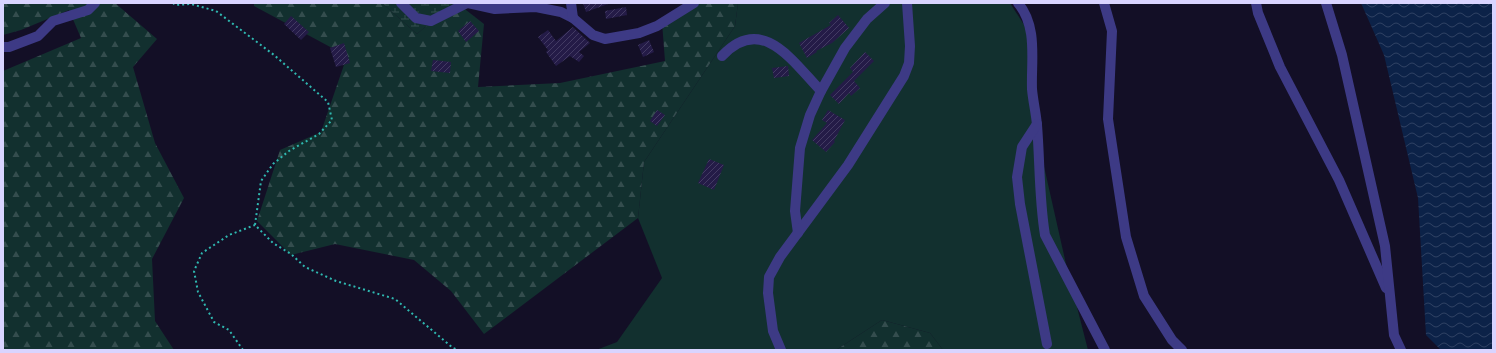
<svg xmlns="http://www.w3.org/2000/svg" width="1496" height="353" font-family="Figtree,sans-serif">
<defs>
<pattern id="forest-firs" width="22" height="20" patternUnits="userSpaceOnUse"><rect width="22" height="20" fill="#12302f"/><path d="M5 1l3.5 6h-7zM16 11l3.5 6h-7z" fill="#344d4e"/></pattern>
<pattern id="wetland-marsh" width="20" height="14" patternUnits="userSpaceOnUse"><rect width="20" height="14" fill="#12302f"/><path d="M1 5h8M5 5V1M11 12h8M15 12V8" fill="none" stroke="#344d4e"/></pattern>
<pattern id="water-waves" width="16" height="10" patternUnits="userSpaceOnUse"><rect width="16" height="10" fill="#0c2248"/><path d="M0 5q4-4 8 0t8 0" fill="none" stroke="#2f4163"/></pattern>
<pattern id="building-hatch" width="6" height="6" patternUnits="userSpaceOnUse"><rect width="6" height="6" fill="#241b47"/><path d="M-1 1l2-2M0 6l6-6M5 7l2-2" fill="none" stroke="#433b63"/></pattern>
</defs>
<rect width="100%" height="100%" fill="#130f26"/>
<!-- grass -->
<polygon fill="#12302f" points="738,3 1010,3 1030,34 1032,113 1066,264 1088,350 943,350 930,333 882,320 836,350 596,350 617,342 662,278 638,218 644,162 735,26"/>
<!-- forest -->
<g fill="url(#forest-firs)">
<polygon points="3,3 115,3 157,39 133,67 155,143 184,198 152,259 155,321 174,350 3,350 3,71 81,38 69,10 21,30 3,35"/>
<polygon points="254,3 382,3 417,34 453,3 457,3 484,24 478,87 560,83 665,61 662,22 685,3 738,3 735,26 644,162 638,218 484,334 451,291 414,260 335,244 291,255 257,221 280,150 321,132 347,56 254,6"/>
<polygon points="882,320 930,333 943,350 836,350"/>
</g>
<!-- wetland -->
<polygon fill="url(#wetland-marsh)" points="382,3 453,3 417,34"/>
<!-- water -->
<polygon fill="url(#water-waves)" points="1361,3 1493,3 1493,350 1441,350 1426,335 1418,198 1384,55"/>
<!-- building -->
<g fill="url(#building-hatch)">
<polygon points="583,3 608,3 608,4 586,12"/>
<polygon points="626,7 627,15 606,19 605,11"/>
<polygon points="838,15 849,28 832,43 816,51 817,52 807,58 799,43 831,25 829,23"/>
<polygon points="291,16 309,32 301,40 284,24"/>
<polygon points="470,21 479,31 466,42 458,31"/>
<polygon points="573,27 590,43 579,52 584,56 579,62 570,56 556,66 546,52 548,50 538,37 548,30 556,41"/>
<polygon points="649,40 654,52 643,57 638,45"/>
<polygon points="344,43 350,63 336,67 330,48"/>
<polygon points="865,52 874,61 854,81 860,88 851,96 849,93 839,104 830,95 853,72 850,68"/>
<polygon points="433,60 451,62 450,73 431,71"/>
<polygon points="788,66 789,76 774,78 772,68"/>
<polygon points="657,110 665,115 657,126 650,121"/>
<polygon points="828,110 845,120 834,141 835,142 826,152 812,140 827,123 822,120"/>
<polygon points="709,159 724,165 714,190 698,183"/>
</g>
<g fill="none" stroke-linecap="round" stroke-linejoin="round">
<!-- path -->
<g stroke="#2fb8b0" stroke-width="2" stroke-dasharray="2 3" stroke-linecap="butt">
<polyline points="173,3 175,5 191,4 216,11 274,55 328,102 332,120 319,134 289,151 273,164 261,181 255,225 273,243 291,254 305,267 336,281 395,299 453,348 458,350"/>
<polyline points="243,350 229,330 214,322 198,292 194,271 202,253 229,235 255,225"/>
</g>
<!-- minor -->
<g stroke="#3d3a85" stroke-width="10">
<polyline points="401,3 416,18 431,21 467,3"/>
<polyline points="468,3 495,9 536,7 561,12 573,18 593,35 605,39 639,33 657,26 694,3"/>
<polyline points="571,3 573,18"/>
<path d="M1018 3C1038 27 1031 60 1032 89 1033 101 1036 113 1037 125 1040 162 1039 199 1045 235L1105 350"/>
<polyline points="1104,3 1112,31 1108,119 1126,237 1144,296 1172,340 1182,350"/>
<polyline points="1256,3 1258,13 1280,67 1339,180 1386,288"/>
<polyline points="1326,3 1342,55 1385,246 1394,335 1401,350"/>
<polyline points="3,47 9,47 38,36 53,21 88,10 95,3"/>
<path d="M722 56C762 13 793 62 821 91"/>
<polyline points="1037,124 1022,147 1017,177 1020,204 1047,344"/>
<polyline points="798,233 795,211 800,148 810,115 821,91 845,48 867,19 885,3"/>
<polyline points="781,350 773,331 768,293 769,277 780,257 848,165 904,76 909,63 910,46 907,3"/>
</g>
</g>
<!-- border -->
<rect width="1496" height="353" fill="none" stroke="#d9d4ff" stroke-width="8"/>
</svg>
